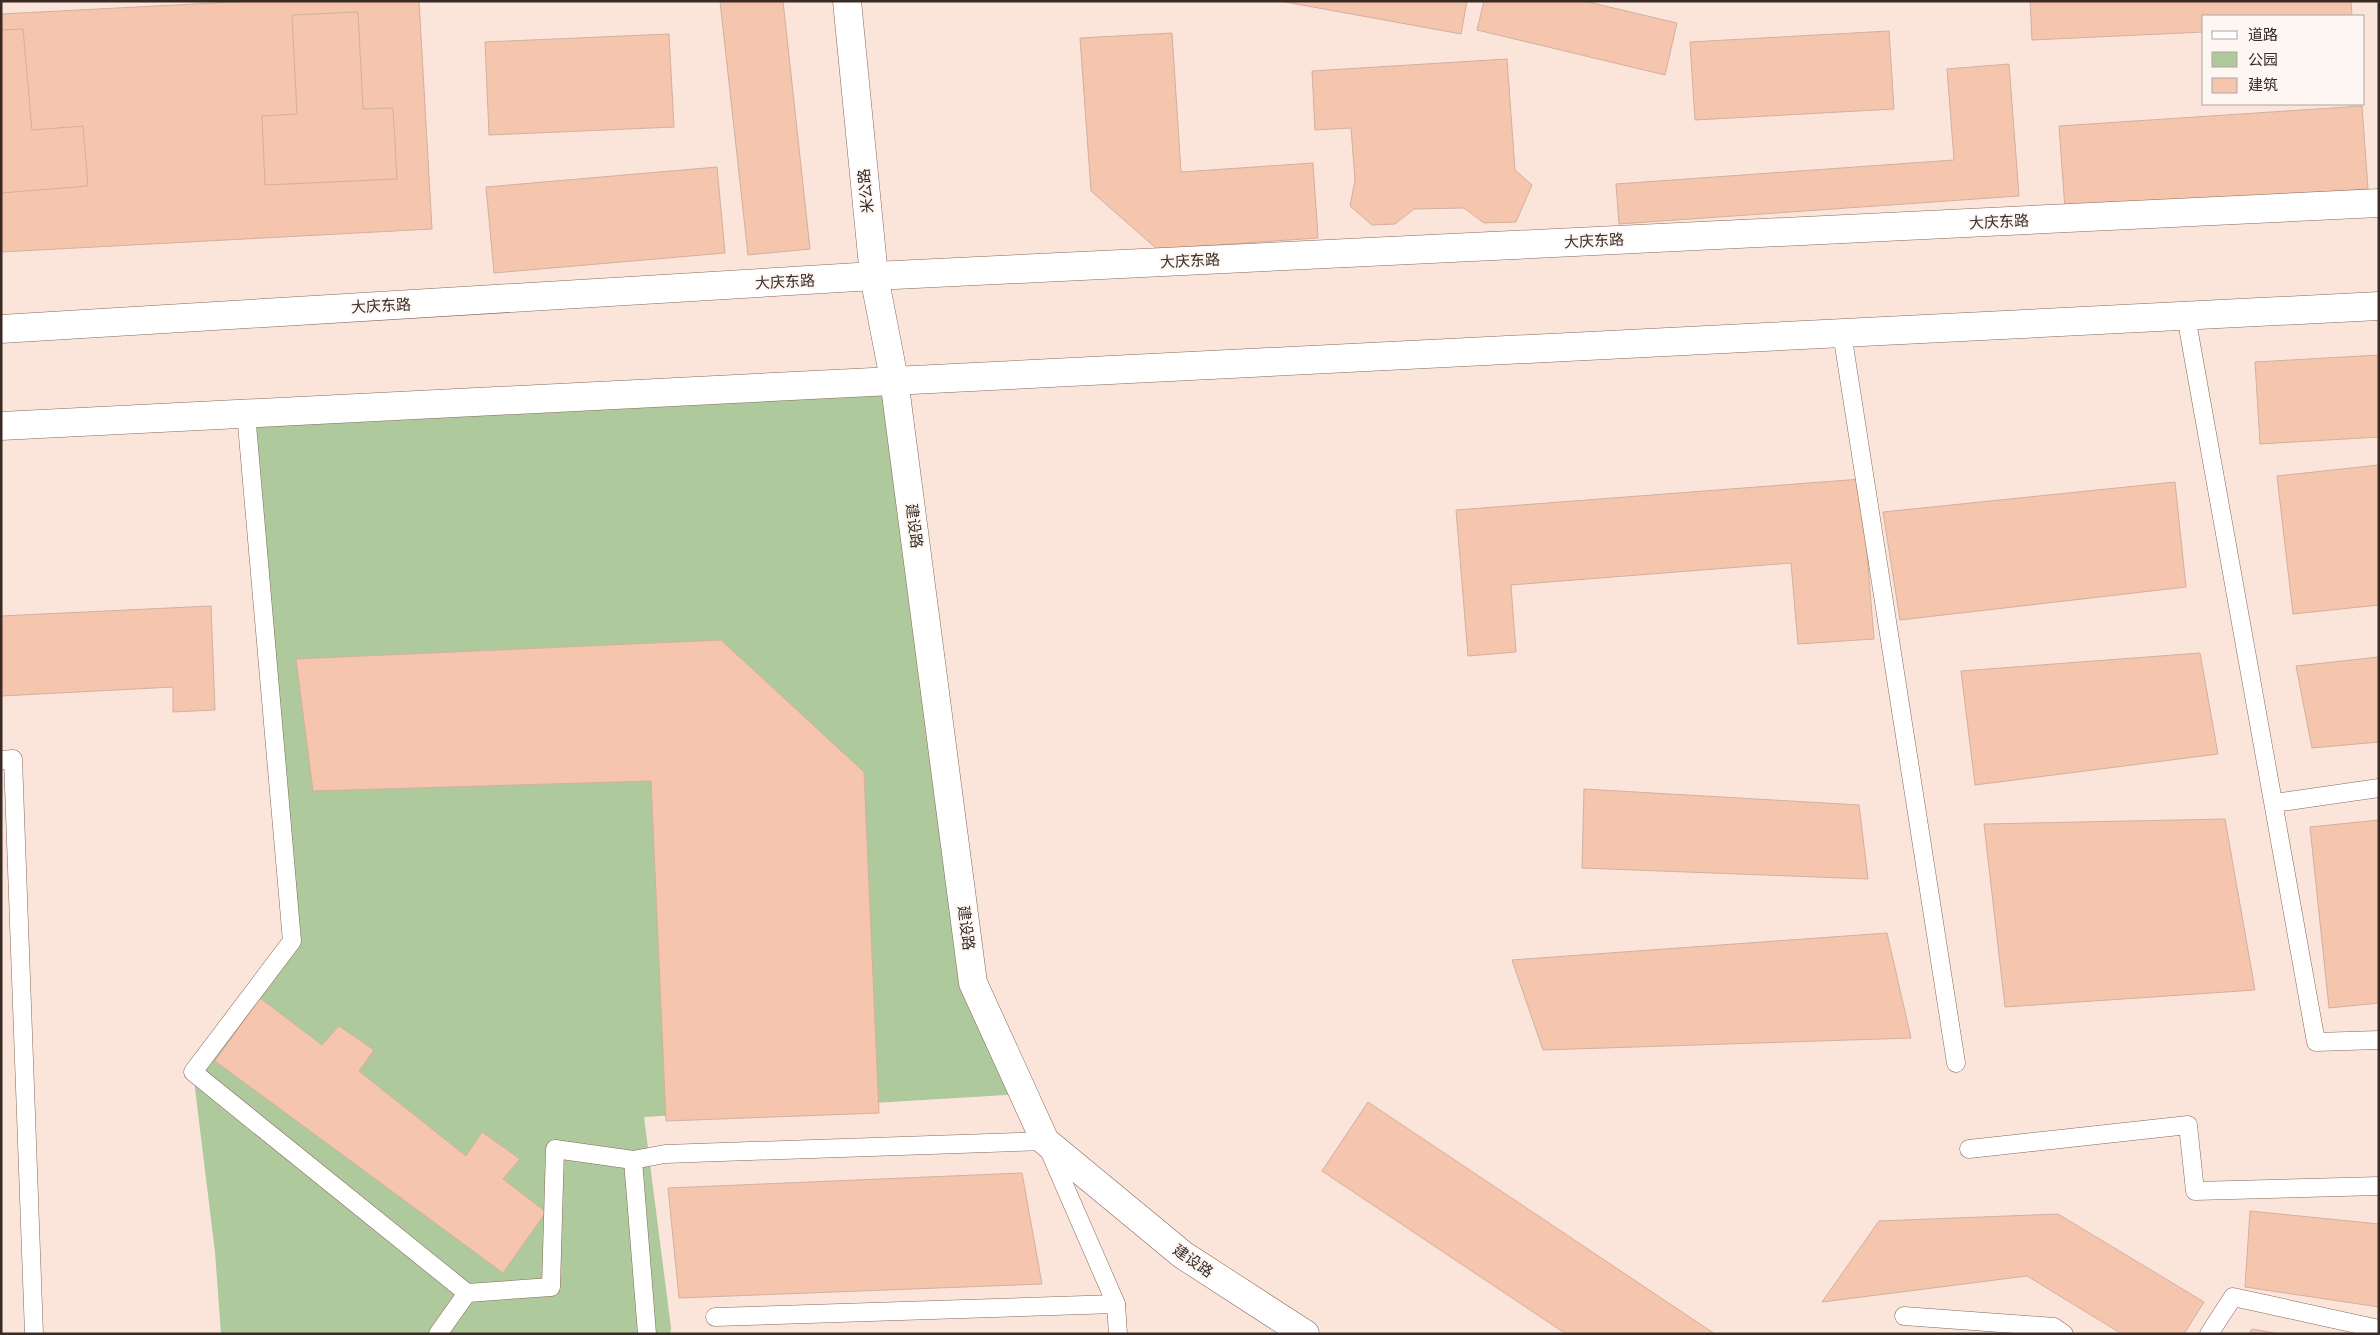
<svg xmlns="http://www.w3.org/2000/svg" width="2380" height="1335" font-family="'Fira Sans','Noto Sans SC',sans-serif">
<rect width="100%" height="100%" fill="#fbe5db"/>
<!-- green -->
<polygon fill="#aec99b" points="894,379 973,983 1024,1094 644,1117 671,1328 670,1334 221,1334 215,1252 193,1072 292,941 246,413"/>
<!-- building -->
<g fill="#f5c5ad" stroke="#d2b09f">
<polygon points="252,1 419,1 432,229 1,252 1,14"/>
<polygon points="720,1 783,1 810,249 748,255"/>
<polygon points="1280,1 1467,1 1461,34"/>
<polygon points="1484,1 1584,1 1677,23 1665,75 1477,30"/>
<polygon points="2030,1 2351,1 2352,16 2204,16 2204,32 2032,40"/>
<polygon points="358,12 363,109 393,108 397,179 265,185 262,116 297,114 292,15"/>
<polygon points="23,29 32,130 83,126 88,186 1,193 1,30"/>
<polygon points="1889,31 1894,109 1695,120 1690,42"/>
<polygon points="1172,33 1181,172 1313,163 1318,238 1157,249 1091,191 1080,38"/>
<polygon points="669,34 674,127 489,135 485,42"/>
<polygon points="1507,59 1515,170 1532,185 1516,222 1484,223 1464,208 1414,209 1395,224 1372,225 1350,206 1355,180 1351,128 1315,130 1312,71"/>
<polygon points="2009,64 2019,196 1619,224 1616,184 1954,160 1947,69"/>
<polygon points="2362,106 2368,189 2065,209 2059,126"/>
<polygon points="717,167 725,253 494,273 486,187"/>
<polygon points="2379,355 2379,437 2260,444 2255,362"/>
<polygon points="2379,465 2379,605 2293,614 2277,476"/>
<polygon points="1861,479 1874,639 1798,644 1791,563 1511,585 1516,652 1468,656 1456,510"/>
<polygon points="2175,482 2186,587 1900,620 1883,512"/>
<polygon points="211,606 215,710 173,712 173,687 1,696 1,616"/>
<polygon points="721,640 864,772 879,1113 666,1121 651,781 313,791 296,659"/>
<polygon points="2200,653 2218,754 1975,785 1961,671"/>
<polygon points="2379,657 2379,742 2312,748 2296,666"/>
<polygon points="1584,789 1859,805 1868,879 1582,868"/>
<polygon points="2225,819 2255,990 2005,1007 1984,824"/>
<polygon points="2379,820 2379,1003 2329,1008 2310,827"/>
<polygon points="1887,933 1911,1038 1543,1050 1512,960"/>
<polygon points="260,998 322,1045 339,1026 374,1050 359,1071 466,1156 482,1132 520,1159 503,1179 546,1212 503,1273 215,1061"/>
<polygon points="1368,1102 1715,1334 1566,1334 1322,1171"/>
<polygon points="1022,1173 1042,1284 679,1298 668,1188"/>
<polygon points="2250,1211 2379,1224 2379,1307 2245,1287"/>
<polygon points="2058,1214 2204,1302 2184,1334 2122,1334 2027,1276 1822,1302 1879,1221"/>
<polygon points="2252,1329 2280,1334 2249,1334"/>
</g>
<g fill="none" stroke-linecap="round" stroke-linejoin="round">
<!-- service casing -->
<g stroke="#876859" stroke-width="19">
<g id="service">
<polyline points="2186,316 2316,1042 2379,1040"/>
<polyline points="1842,333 1956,1063"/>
<polyline points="246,413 292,941 193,1072 467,1293 438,1334"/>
<polyline points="1,760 13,759 34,1334"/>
<polyline points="2274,803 2379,788"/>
<polyline points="1969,1149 2188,1125 2195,1191 2379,1186"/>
<polyline points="467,1293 551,1287 555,1149 633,1160"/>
<polyline points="1904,1316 2054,1327 2064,1334"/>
<polyline points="715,1317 1116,1304"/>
<polyline points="647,1334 633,1160 665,1154 1045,1141 1116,1304 1118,1334"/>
<polyline points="2209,1334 2233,1297 2379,1329"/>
</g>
</g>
<!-- tertiary casing -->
<g stroke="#876859" stroke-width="29">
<polyline id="tertiary" points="847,1 874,276 894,379 973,983 1045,1141 1183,1255 1305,1334"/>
</g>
<!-- secondary casing -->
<g stroke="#876859" stroke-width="29">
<g id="secondary">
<polyline points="1,329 874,276 2379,203"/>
<polyline points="1,426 2379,306"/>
</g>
</g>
<!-- service -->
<use href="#service" stroke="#fff" stroke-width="18"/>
<!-- tertiary -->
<use href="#tertiary" stroke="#fff" stroke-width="28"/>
<!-- secondary -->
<use href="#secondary" stroke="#fff" stroke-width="28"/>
</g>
<g text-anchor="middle" stroke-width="4" stroke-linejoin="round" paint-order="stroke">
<!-- street labels -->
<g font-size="15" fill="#382b25" stroke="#fdf6f2">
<text transform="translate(866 191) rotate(-96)" y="5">米公路</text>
<text transform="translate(1999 222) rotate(-3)" y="5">大庆东路</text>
<text transform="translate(1594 241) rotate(-3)" y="5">大庆东路</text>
<text transform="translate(1190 261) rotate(-3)" y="5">大庆东路</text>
<text transform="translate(785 282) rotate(-3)" y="5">大庆东路</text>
<text transform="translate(381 306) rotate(-3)" y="5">大庆东路</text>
<text transform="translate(914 526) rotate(83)" y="5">建设路</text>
<text transform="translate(966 928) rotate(83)" y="5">建设路</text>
<text transform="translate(1193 1261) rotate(35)" y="5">建设路</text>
</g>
</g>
<!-- border -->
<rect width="2380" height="1335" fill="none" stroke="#382b25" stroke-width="5"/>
<!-- legend -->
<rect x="2202" y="15" width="162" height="90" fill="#fdf6f2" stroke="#aea5a0"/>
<rect x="2212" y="31" width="25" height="8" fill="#ffffff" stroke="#aea5a0"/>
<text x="2248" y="40" font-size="15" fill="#382b25">道路</text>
<rect x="2212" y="52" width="25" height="15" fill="#aec99b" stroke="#aea5a0"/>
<text x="2248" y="65" font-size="15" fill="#382b25">公园</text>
<rect x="2212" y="78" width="25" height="15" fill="#f5c5ad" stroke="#aea5a0"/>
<text x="2248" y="90" font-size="15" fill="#382b25">建筑</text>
</svg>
